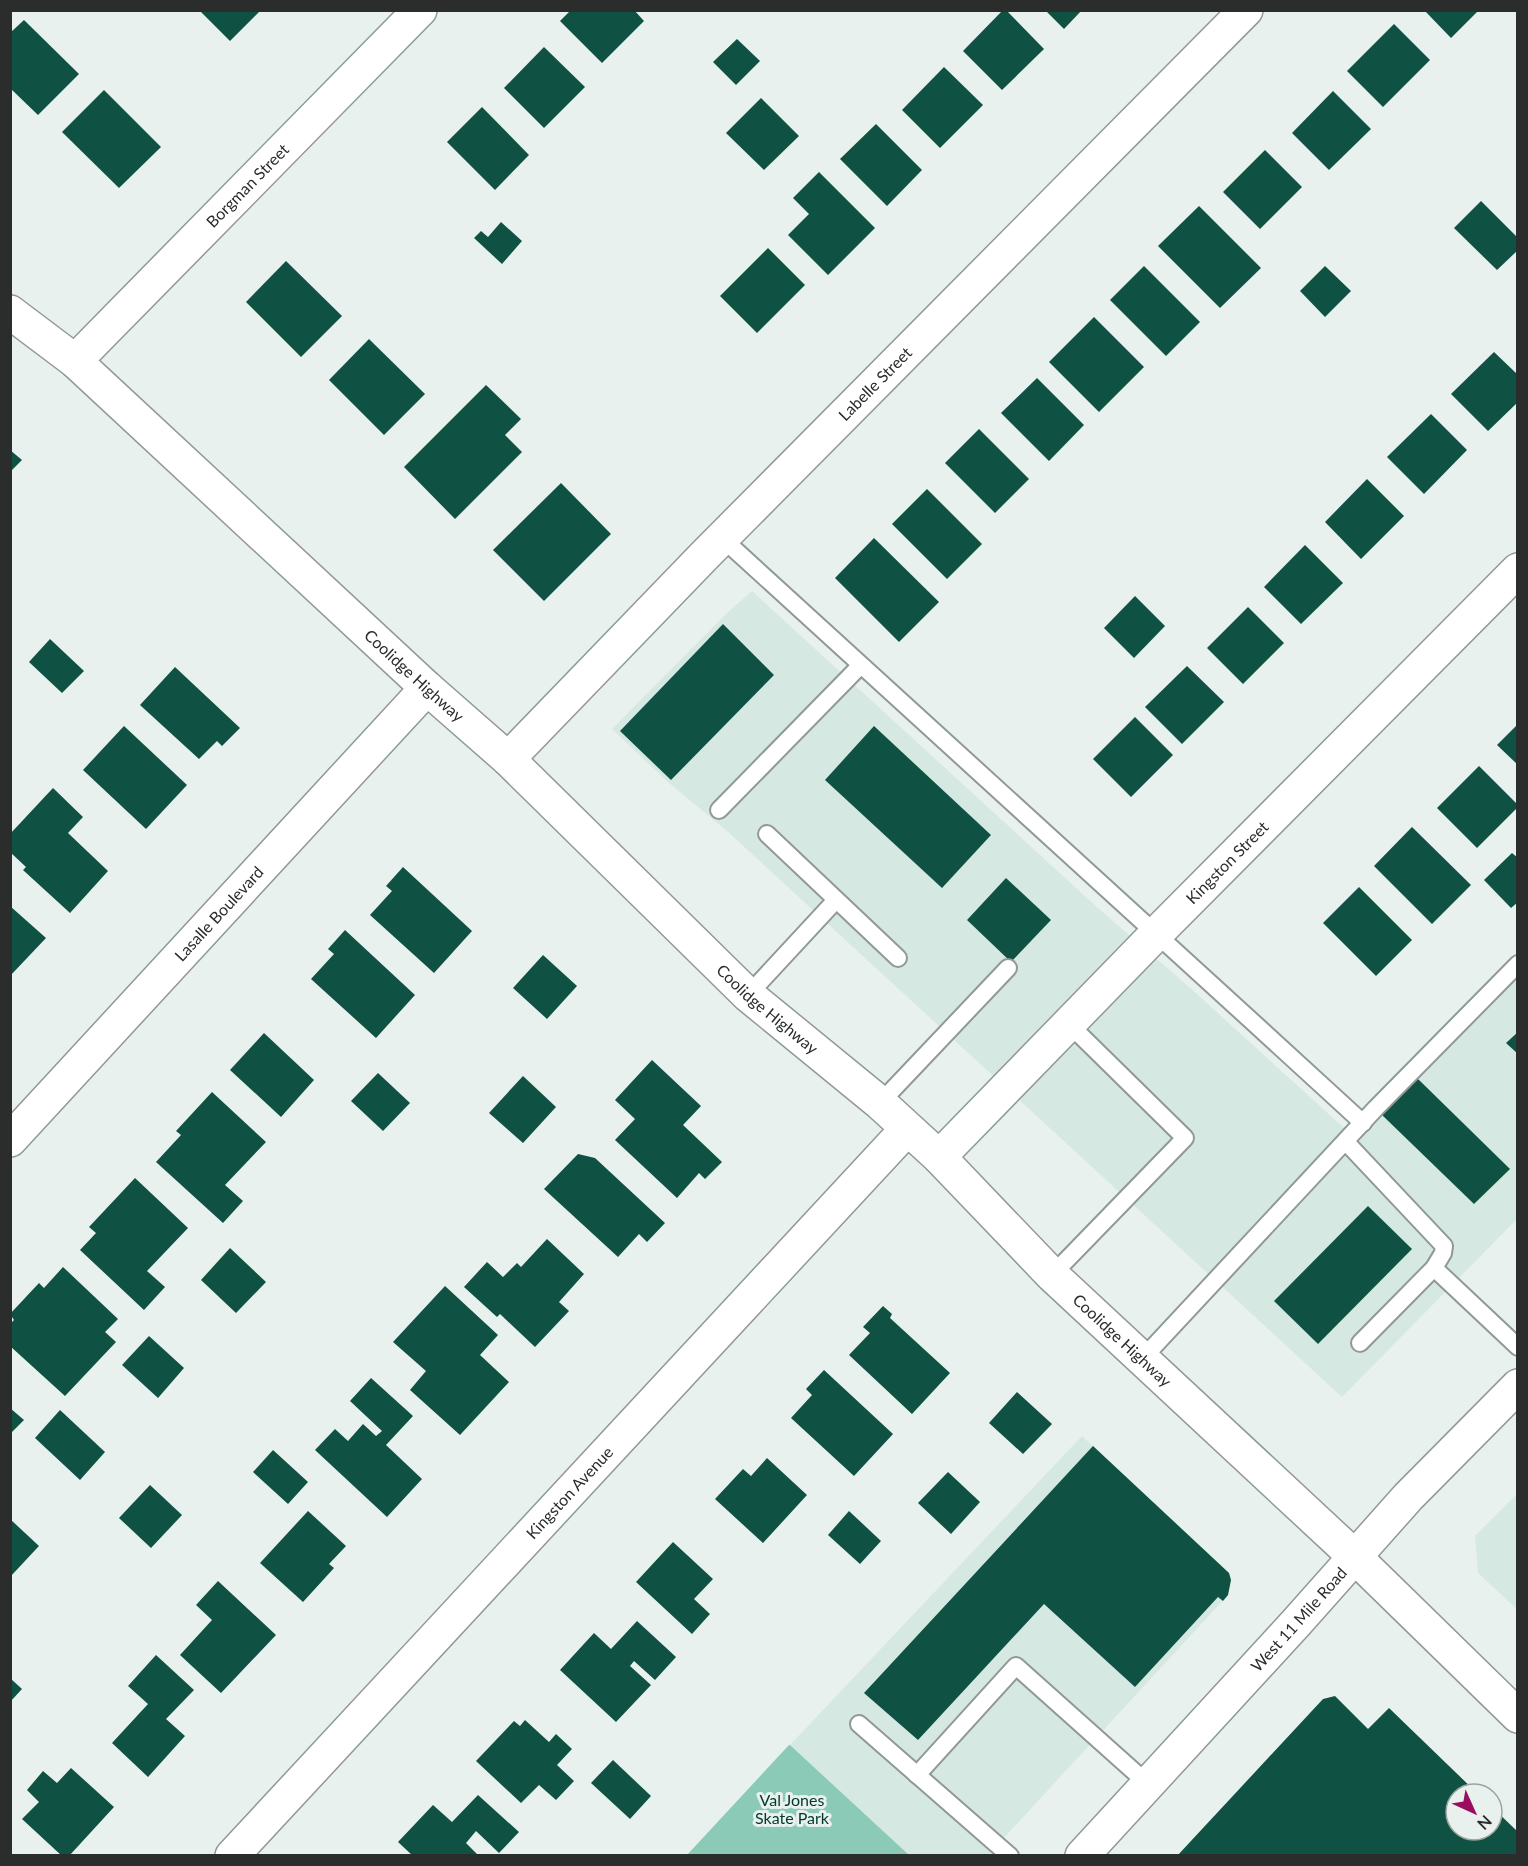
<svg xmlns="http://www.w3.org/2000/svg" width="1528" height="1866" font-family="Lato,sans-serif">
<rect width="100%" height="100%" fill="#e8f1ed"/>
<!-- built -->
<g fill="#d6e8e2">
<polygon points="752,591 1099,909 1188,986 1355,1138 1517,967 1517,1219 1342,1397 727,831 669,783 612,729 725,615"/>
<polygon points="1082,1436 1229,1573 1231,1580 1228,1595 988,1855 909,1855 790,1745"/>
<polygon points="1517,1494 1517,1609 1478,1573 1475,1536"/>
</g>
<!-- green -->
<polygon fill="#8acab6" points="789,1745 790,1745 909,1855 687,1855"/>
<!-- building -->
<g fill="#0f5243">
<polygon points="199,10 261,10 230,41"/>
<polygon points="571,10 634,10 644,21 602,63 560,21"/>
<polygon points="1003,10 1006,10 1044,49 1002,90 963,51"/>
<polygon points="1045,10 1082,10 1064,29"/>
<polygon points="1424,10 1479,10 1451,38"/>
<polygon points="24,20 79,74 38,115 10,88 10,33"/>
<polygon points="1394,24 1430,60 1383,107 1347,71"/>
<polygon points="737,39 760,61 736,85 713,62"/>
<polygon points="544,47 585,87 544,128 504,88"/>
<polygon points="944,67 983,105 940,148 902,110"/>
<polygon points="104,90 161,147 119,188 62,132"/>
<polygon points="1333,91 1371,129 1329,170 1292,133"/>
<polygon points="761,98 799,136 764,170 726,133"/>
<polygon points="482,107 529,155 495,190 447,142"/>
<polygon points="876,124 922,170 887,206 840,159"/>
<polygon points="1265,150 1302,187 1260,229 1223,192"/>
<polygon points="819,172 875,228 828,275 788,235 809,214 793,198"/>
<polygon points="1481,201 1518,238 1518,250 1497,270 1454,228"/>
<polygon points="1199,206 1261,268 1220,308 1158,246"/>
<polygon points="501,222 522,241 502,264 474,238 481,231 488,237"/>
<polygon points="768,248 805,285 757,333 720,296"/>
<polygon points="286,261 342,316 301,357 246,302"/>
<polygon points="1144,266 1200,322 1166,356 1110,300"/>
<polygon points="1325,266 1351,291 1325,317 1300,291"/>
<polygon points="1094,317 1144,367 1099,412 1049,362"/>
<polygon points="369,339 425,394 384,435 329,380"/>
<polygon points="1494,352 1518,375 1518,402 1488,431 1451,394"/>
<polygon points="1037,378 1084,425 1049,461 1001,413"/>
<polygon points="486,385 521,419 505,435 522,452 455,519 404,467"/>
<polygon points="1431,414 1467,450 1424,494 1387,457"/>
<polygon points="979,429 1029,479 995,513 945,463"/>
<polygon points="10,450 22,460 10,472"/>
<polygon points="1367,479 1404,516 1361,559 1325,522"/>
<polygon points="561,483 611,534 544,601 493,550"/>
<polygon points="927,489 982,544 947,579 892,524"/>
<polygon points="874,538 939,602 899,642 835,578"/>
<polygon points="1305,545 1343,583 1301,624 1264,587"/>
<polygon points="1135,596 1165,626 1134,658 1104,628"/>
<polygon points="1248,607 1284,643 1243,684 1207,648"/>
<polygon points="723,624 774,675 671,780 620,731"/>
<polygon points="50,639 84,671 62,693 29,662"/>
<polygon points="1187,666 1224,702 1182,744 1145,707"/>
<polygon points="175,667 240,728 222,746 217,741 199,759 140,705"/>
<polygon points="1135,717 1173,755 1131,797 1093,759"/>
<polygon points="1518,724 1518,765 1497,745"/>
<polygon points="124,726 187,785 146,829 83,770"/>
<polygon points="874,726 991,835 942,888 825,780"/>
<polygon points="1479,766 1518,805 1518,807 1477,848 1437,808"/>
<polygon points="53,788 83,817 68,833 108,871 70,913 23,870 26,867 10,852 10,834"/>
<polygon points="1412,827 1471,885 1432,924 1374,866"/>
<polygon points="1512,853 1518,858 1518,902 1511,908 1484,880"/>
<polygon points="403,867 472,931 434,973 370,915 392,891 386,886"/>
<polygon points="1006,878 1051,920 1011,962 967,920"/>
<polygon points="1359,887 1412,940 1376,976 1323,923"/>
<polygon points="10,906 46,938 10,976"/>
<polygon points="345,930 415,995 376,1038 311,979 334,954 328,949"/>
<polygon points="543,955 577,986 547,1019 513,988"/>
<polygon points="1518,1032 1518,1054 1506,1043"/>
<polygon points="264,1033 314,1080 281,1117 230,1070"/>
<polygon points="652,1060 701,1106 683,1125 722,1162 705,1179 699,1173 677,1198 615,1140 635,1119 615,1100"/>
<polygon points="378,1073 410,1103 383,1131 351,1101"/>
<polygon points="523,1076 556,1107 523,1143 489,1113"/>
<polygon points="1417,1078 1510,1169 1474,1204 1381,1114"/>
<polygon points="212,1092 266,1142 225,1185 243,1201 223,1223 156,1162 181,1135 176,1131"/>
<polygon points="578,1154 595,1158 665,1223 647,1242 639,1234 618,1257 544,1189"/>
<polygon points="135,1178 188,1228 147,1271 165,1287 144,1310 80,1250 96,1233 89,1227"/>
<polygon points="1368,1206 1412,1249 1318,1344 1274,1301"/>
<polygon points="547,1239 584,1274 559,1302 569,1311 535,1347 500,1314 497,1317 464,1287 487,1262 503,1277 517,1263 521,1267"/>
<polygon points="230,1248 266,1282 236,1313 201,1280"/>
<polygon points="63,1267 118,1319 105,1332 116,1342 65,1396 10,1346 10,1324 14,1320 10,1314 39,1283 44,1288"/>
<polygon points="445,1286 498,1335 480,1355 509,1382 460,1435 410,1390 426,1371 393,1342"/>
<polygon points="883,1306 892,1314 890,1318 950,1373 912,1414 849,1355 870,1333 863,1327"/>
<polygon points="149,1336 184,1368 158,1398 122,1365"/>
<polygon points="824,1370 893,1434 854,1476 791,1418 812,1395 806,1389"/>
<polygon points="371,1378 413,1416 386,1445 422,1479 387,1517 315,1450 335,1429 348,1441 363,1424 376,1436 382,1431 350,1401"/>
<polygon points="1017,1392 1052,1424 1023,1454 989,1423"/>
<polygon points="10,1408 24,1420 10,1434"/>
<polygon points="60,1410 105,1452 80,1480 35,1438"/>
<polygon points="1093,1446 1229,1573 1231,1580 1228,1595 1223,1601 1218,1597 1135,1687 1044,1604 918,1740 864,1693"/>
<polygon points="273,1450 308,1482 288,1504 253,1472"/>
<polygon points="767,1458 807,1495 763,1543 715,1499 743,1469 751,1476"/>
<polygon points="948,1472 980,1502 951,1534 918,1503"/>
<polygon points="150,1485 182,1515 151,1548 119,1518"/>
<polygon points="308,1511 346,1546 329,1564 334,1568 303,1602 260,1563"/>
<polygon points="849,1511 881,1541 860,1564 828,1535"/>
<polygon points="10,1519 39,1546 10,1577"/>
<polygon points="673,1542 713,1579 694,1599 710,1614 692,1634 636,1582"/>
<polygon points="218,1581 276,1635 221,1693 180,1655 212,1620 196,1605"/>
<polygon points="637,1621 676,1657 655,1680 634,1661 630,1666 651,1685 616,1722 560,1670 594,1633 611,1649"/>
<polygon points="156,1655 194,1690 166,1719 185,1736 148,1777 112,1743 148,1704 128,1686"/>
<polygon points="10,1678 22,1689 10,1702"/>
<polygon points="1335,1696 1368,1729 1389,1708 1478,1794 1456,1794 1456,1830 1492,1830 1492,1807 1518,1832 1518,1856 1177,1856 1323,1699"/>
<polygon points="525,1720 549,1742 556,1734 572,1749 557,1765 574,1781 556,1800 539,1785 521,1803 476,1761 514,1721 520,1726"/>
<polygon points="613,1760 651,1796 630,1819 591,1783"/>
<polygon points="71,1768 114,1807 69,1856 62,1856 22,1819 39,1802 27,1790 43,1771 57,1783"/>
<polygon points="478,1795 519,1832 499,1853 476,1831 466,1843 479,1856 413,1856 398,1842 433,1805 452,1822"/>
</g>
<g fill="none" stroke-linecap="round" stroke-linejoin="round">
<!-- lane casing -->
<g stroke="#919996" stroke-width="20">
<g id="lane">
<path d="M722 538C934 734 1150 927 1363 1123"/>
<polyline points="719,810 860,666"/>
<polyline points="767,834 898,958"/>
<polyline points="748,995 836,900"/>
<polyline points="880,1103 1008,968"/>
<polyline points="1346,1142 1444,1246 1443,1253 1434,1268 1360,1343"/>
<polyline points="1434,1268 1518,1347"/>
<polyline points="1052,1275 1185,1138 1069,1024"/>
<polyline points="1142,1359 1376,1108 1518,964"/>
<polyline points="859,1724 1010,1856"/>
<polyline points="917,1775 1016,1666 1148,1784"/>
</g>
</g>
<!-- street casing -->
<g stroke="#919996" stroke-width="36">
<g id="street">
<path id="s1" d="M75 361 420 10"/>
<path id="s2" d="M508 759 705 555 1246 10"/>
<path id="s3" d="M10 1140 427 688"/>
<path id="s4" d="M939 1157 1156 934 1518 570"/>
<path id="s5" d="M232 1856 907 1129"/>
</g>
</g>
<!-- secondary casing -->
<g stroke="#919996" stroke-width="36">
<g id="secondary">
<path id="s6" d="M10 312 75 361 427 688 508 759 748 995 880 1103 939 1157 1052 1275 1354 1556 1518 1716"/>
<path id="s7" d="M1082 1856 1296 1623 1408 1497 1518 1386"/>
</g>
</g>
<!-- lane -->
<use href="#lane" stroke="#fff" stroke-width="16"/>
<!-- street -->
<use href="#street" stroke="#fff" stroke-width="33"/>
<!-- secondary -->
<use href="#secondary" stroke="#fff" stroke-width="33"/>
</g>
<g text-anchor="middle" stroke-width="6" stroke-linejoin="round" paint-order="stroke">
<!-- street labels -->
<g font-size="16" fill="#2a2d2c" stroke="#e8f1ed">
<text dy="6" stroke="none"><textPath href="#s1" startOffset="246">Borgman Street</textPath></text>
<text dy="6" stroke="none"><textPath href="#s2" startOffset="525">Labelle Street</textPath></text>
<text dy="6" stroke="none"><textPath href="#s6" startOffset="544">Coolidge Highway</textPath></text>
<text dy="6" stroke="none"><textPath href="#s4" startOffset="412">Kingston Street</textPath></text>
<text dy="6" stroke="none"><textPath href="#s3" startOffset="308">Lasalle Boulevard</textPath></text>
<text dy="6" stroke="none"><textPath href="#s6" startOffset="1030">Coolidge Highway</textPath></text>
<text dy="6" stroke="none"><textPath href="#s6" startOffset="1516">Coolidge Highway</textPath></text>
<text dy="6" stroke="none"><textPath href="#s5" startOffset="496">Kingston Avenue</textPath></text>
<text dy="6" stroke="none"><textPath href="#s7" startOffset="321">West 11 Mile Road</textPath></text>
</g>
<!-- park labels -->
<g font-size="16" fill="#00382c" stroke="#e8f1ed">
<text x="792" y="1806">Val Jones<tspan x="792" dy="18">Skate Park</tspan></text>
</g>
</g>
<!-- border -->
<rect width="1528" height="1866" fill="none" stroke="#2a2d2c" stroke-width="24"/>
<!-- north arrow -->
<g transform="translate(1474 1812) rotate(135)"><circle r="28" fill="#e8f1ed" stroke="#9ca3a0" stroke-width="1.5"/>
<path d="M0-4.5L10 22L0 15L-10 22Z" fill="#9a0d5f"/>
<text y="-9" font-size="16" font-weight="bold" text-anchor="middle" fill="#2a2d2c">N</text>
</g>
</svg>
